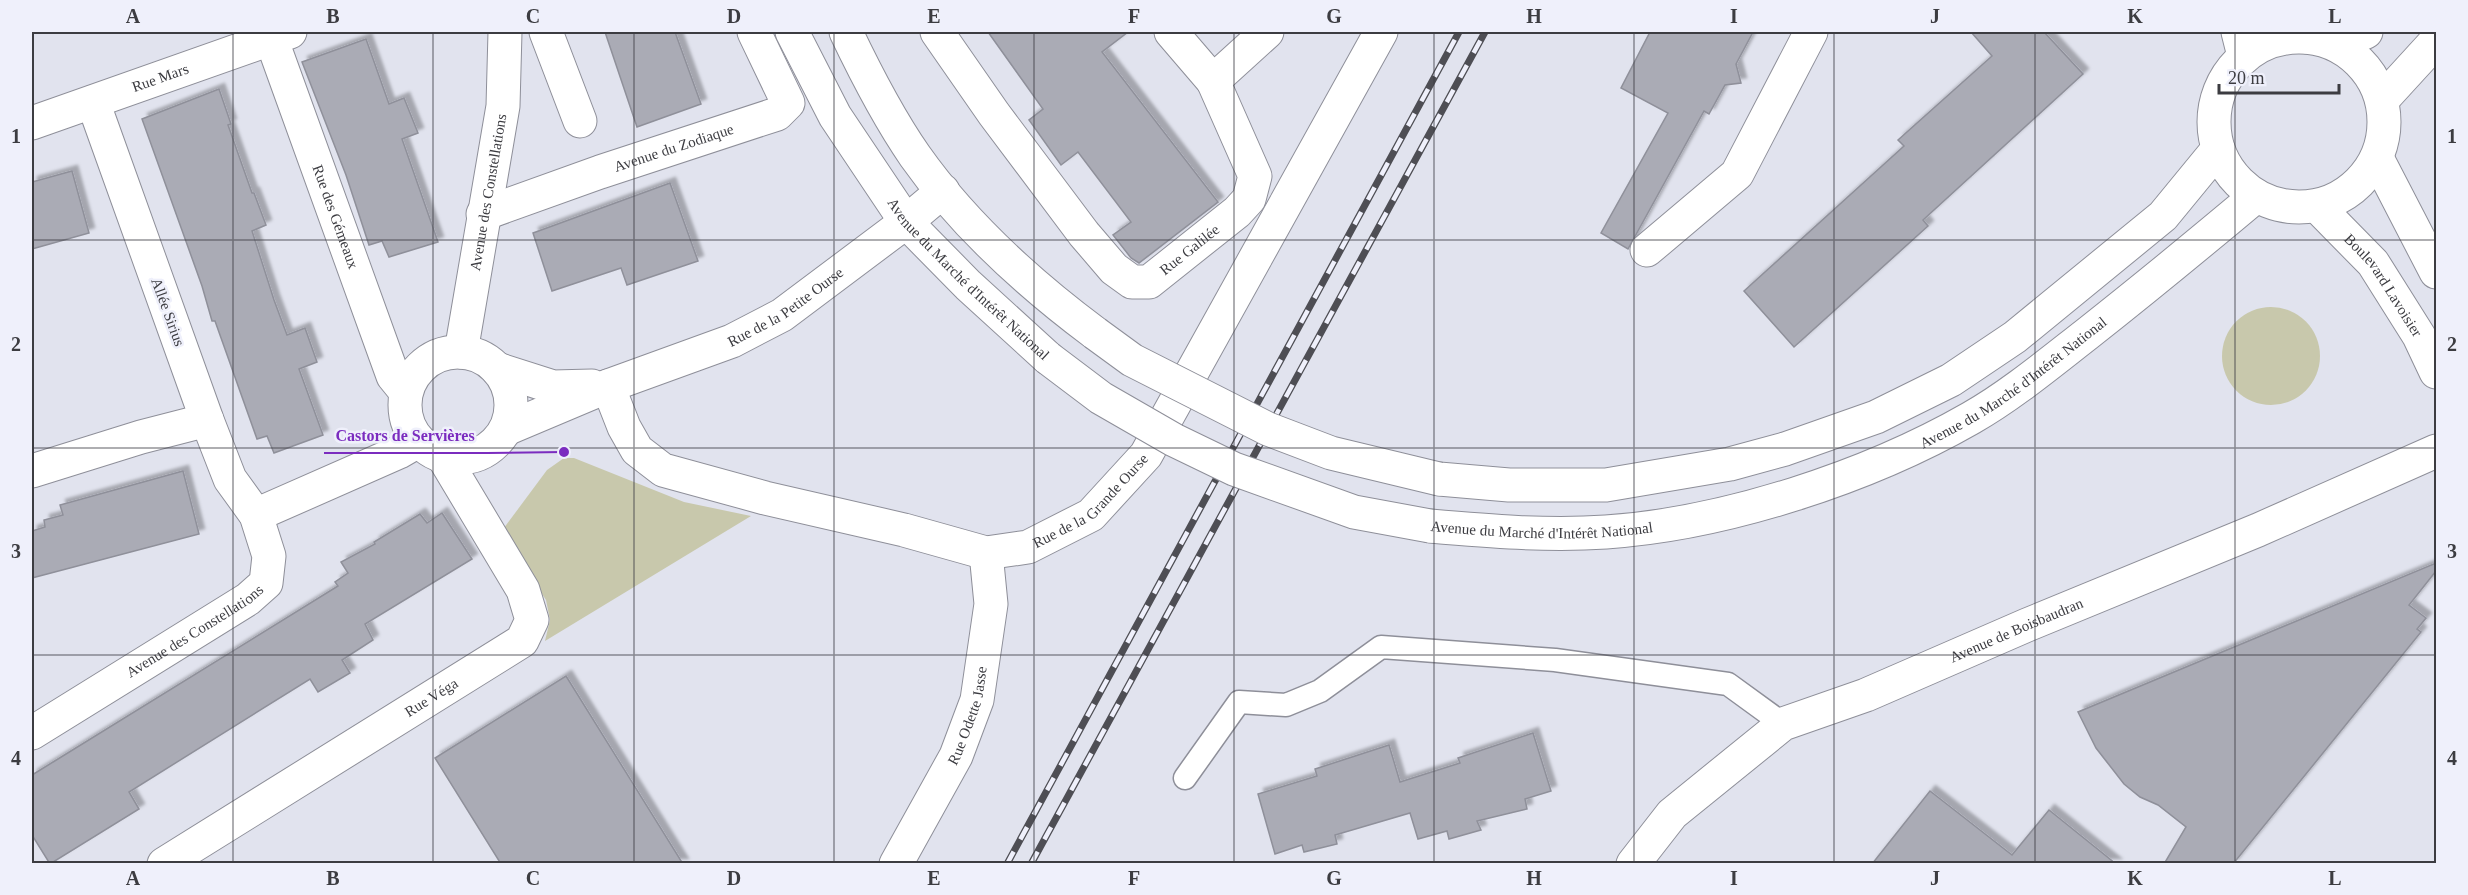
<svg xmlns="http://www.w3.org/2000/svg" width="2468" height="895" font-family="Georgia,serif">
<defs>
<filter id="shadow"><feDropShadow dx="5.5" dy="-5.5" stdDeviation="1.5" flood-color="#0004"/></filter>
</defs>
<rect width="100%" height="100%" fill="#e1e3ee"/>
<!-- green -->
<g fill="#c8c8ac">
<circle cx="2271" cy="356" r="49"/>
<polygon points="564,458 574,458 684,502 751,516 545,641 550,620 546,600 501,532 547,470"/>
</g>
<!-- building -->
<g fill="#aaabb5" stroke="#8f909a" stroke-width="1.5" filter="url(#shadow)">
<polygon points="605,32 675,32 701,104 637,127"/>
<polygon points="988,32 1128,32 1102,52 1218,202 1139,263 1131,258 1113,235 1131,222 1078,152 1061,165 1029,120 1043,109"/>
<polygon points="1650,32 1753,32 1736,64 1741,83 1725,85 1709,114 1704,111 1628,249 1601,233 1668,113 1621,88"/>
<polygon points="1971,32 2044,32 2083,74 1923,220 1928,226 1794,347 1744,291 1904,146 1898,140 1992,56"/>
<polygon points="366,39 389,104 404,98 418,133 402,139 438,242 389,257 382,241 369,245 346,175 302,62"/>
<polygon points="219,89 231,124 228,125 252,193 254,193 266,225 252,231 274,300 287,335 305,328 317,362 299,369 323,435 274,453 267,436 257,439 215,321 212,321 202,286 142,119"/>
<polygon points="72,171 89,233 32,249 32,182"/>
<polygon points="670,183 698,261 627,285 621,268 552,291 533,233"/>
<polygon points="183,471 199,534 32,578 32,531 45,527 44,520 63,515 60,505"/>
<polygon points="442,513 472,559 365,624 373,640 342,660 350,673 318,692 310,679 129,792 139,809 50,864 32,835 32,775 338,586 335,582 348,573 341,562 375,544 374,542 420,514 427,523"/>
<polygon points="2436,563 2436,571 2409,605 2426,618 2417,629 2421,632 2233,864 2164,864 2186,827 2158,805 2140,797 2124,784 2096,748 2078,712"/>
<polygon points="566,676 683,864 501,864 435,758"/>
<polygon points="1533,733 1551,791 1525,799 1527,809 1477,821 1481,830 1449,839 1447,831 1418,839 1410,813 1335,835 1337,844 1304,852 1302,845 1275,854 1258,794 1317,776 1315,769 1389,745 1400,782 1460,763 1458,758"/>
<polygon points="1930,791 2012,855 2049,810 2116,864 1872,864"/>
</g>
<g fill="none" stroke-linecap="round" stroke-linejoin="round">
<!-- service casing -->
<g stroke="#8e8f99" stroke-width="25">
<polyline id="service" points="1185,778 1239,702 1286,705 1320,691 1381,647 1555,660 1728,684 1783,724"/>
</g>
<!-- minor casing -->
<g stroke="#8e8f99" stroke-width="35">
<g id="minor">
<polyline points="546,32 580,121"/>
<path id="s1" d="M937 32 994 114 1084 234 1114 269 1132 282H1149L1237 212 1249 199 1255 176 1213 81 1267 32"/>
<polyline points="1171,32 1213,81"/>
<polyline points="2238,32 2244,56"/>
<polyline points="2303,32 2307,37"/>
<path id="s2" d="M271 38 393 376 406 392"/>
<path id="s3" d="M32 123 290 32"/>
<path id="s4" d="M483 214 600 172 777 114 788 103 754 32"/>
<polyline points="1647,250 1737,174 1811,32"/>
<circle cx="458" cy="405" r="53"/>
<path id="s5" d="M461 352 503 106 505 32"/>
<polyline points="497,369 553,387 592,386"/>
<path id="s6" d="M608 386 624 427 637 450 663 470 765 498 904 530 986 553 1028 547 1091 515 1146 455 1381 32"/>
<path id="s7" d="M506 429 608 386 732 341 782 315 906 222 943 191"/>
<polyline points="32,471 141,437 207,420"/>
<polyline points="256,515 399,452 418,441"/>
<path id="s8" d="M32 733 248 599 266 583 269 556 256 515 230 479 207 420 93 102"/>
<path id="s9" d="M164 864 522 641 532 620 523 590 444 458"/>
<path id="s10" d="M896 864 956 756 977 700 991 604 986 553"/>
<path id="s11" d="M1633 864 1672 814 1783 724 1866 695 2027 625 2258 530 2436 451"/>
</g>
</g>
<!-- tertiary casing -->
<g stroke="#8e8f99" stroke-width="35">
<g id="tertiary">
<polyline points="2377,158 2436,272"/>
<path id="s12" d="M2317 206 2373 263 2419 336 2436 372"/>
</g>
</g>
<!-- primary casing -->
<g stroke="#8e8f99" stroke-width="35">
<g id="primary">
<path id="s13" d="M792 32 835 116 906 222 968 285 1048 358"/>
<path d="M846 32C866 74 888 117 915 156 963 224 1028 283 1095 333"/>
<circle cx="2299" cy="122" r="85"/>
<polyline points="2337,45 2366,32"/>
<polyline points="2382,100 2436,41"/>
<polyline points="1439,479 1509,485 1606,485 1730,464 1785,449 1876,417 1951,380 2015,337 2163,216 2218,149"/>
<path id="s14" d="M1430 526C1488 531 1547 536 1606 532 1725 524 1868 477 1971 418 2010 396 2051 362 2087 334 2144 289 2200 243 2256 196"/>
</g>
</g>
<!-- service -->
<use href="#service" stroke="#fff" stroke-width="22"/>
<!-- minor -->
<use href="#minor" stroke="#fff" stroke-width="33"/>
<!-- tertiary -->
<use href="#tertiary" stroke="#fff" stroke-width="33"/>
<!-- primary -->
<use href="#primary" stroke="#fff" stroke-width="33"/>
<!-- rail casing -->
<g stroke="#4e4e54" stroke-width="7">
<g id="rail">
<polyline points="1007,864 1459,32"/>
<polyline points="1031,864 1485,32"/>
</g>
</g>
<!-- rail -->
<use href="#rail" stroke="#eff0fb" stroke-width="4.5" stroke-dasharray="14" stroke-linecap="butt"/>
<!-- primary-bridge casing -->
<g stroke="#8e8f99" stroke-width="35" stroke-linecap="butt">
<g id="primary-bridge">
<polyline points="1095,333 1132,360 1268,429 1331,453 1439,479"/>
<polyline points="1048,358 1101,398 1174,440 1234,469 1354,512 1430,526"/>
</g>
</g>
<!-- primary-bridge -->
<use href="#primary-bridge" stroke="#fff" stroke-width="33"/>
</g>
<!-- grid -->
<path fill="none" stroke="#3c3c41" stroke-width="1.5" stroke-opacity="0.55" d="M233 32V864M433 32V864M634 32V864M834 32V864M1034 32V864M1234 32V864M1434 32V864M1634 32V864M1834 32V864M2035 32V864M2235 32V864M32 240H2436M32 448H2436M32 655H2436"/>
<g text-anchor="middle" stroke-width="5" stroke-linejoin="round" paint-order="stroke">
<!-- street labels -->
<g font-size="15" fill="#3c3c41" stroke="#eff0fb">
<text dy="5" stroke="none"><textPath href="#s3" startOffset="136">Rue Mars</textPath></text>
<text dy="5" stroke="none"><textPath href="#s4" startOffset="202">Avenue du Zodiaque</textPath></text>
<text dy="5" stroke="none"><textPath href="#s5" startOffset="162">Avenue des Constellations</textPath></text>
<text dy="5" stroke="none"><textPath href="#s2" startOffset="190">Rue des Gémeaux</textPath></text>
<text dy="5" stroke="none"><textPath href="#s1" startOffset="387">Rue Galilée</textPath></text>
<text dy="5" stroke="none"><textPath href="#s13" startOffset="306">Avenue du Marché d'Intérêt National</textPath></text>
<text dy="5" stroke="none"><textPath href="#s12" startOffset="104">Boulevard Lavoisier</textPath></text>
<text dy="5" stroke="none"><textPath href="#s7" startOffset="306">Rue de la Petite Ourse</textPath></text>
<text transform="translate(168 312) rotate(70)" y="5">Allée Sirius</text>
<text dy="5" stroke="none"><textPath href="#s14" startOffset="616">Avenue du Marché d'Intérêt National</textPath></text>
<text dy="5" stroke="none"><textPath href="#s6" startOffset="558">Rue de la Grande Ourse</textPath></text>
<text dy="5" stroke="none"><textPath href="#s14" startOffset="112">Avenue du Marché d'Intérêt National</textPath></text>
<text dy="5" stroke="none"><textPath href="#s8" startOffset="192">Avenue des Constellations</textPath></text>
<text dy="5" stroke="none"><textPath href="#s11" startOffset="458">Avenue de Boisbaudran</textPath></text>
<text dy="5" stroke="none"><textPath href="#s9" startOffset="315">Rue Véga</textPath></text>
<text dy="5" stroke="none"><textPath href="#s10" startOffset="166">Rue Odette Jasse</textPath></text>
</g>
</g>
<!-- callouts -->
<path fill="none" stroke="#7b2cbf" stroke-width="2" d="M564 452L487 453H324"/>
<circle fill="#7b2cbf" stroke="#eff0fb" stroke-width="2" cx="564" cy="452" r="6"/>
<g font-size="16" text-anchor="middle" font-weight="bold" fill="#7b2cbf" stroke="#eff0fb" stroke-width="5" stroke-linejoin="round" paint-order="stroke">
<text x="405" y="441">Castors de Servières</text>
</g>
<!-- border -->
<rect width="2468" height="895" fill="none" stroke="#eff0fb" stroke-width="66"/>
<!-- scale -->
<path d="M2219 84v9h120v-9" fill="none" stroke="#3c3c41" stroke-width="3"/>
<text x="2228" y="84" font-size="18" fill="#3c3c41" stroke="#eff0fb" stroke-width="4.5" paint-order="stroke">20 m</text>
<rect x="33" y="33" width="2402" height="829" fill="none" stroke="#3c3c41" stroke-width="2"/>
<g font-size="20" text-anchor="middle" font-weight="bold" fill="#3c3c41">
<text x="133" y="23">A</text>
<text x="333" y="23">B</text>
<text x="533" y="23">C</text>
<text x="734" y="23">D</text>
<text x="934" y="23">E</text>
<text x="1134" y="23">F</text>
<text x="1334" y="23">G</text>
<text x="1534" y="23">H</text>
<text x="1734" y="23">I</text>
<text x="1935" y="23">J</text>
<text x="2135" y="23">K</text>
<text x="2335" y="23">L</text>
<text x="16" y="143">1</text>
<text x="2452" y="143">1</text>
<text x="16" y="351">2</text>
<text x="2452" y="351">2</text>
<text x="16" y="558">3</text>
<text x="2452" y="558">3</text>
<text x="16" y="765">4</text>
<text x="2452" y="765">4</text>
<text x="133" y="885">A</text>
<text x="333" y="885">B</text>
<text x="533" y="885">C</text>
<text x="734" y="885">D</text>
<text x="934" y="885">E</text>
<text x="1134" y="885">F</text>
<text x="1334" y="885">G</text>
<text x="1534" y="885">H</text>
<text x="1734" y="885">I</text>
<text x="1935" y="885">J</text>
<text x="2135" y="885">K</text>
<text x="2335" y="885">L</text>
</g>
</svg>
